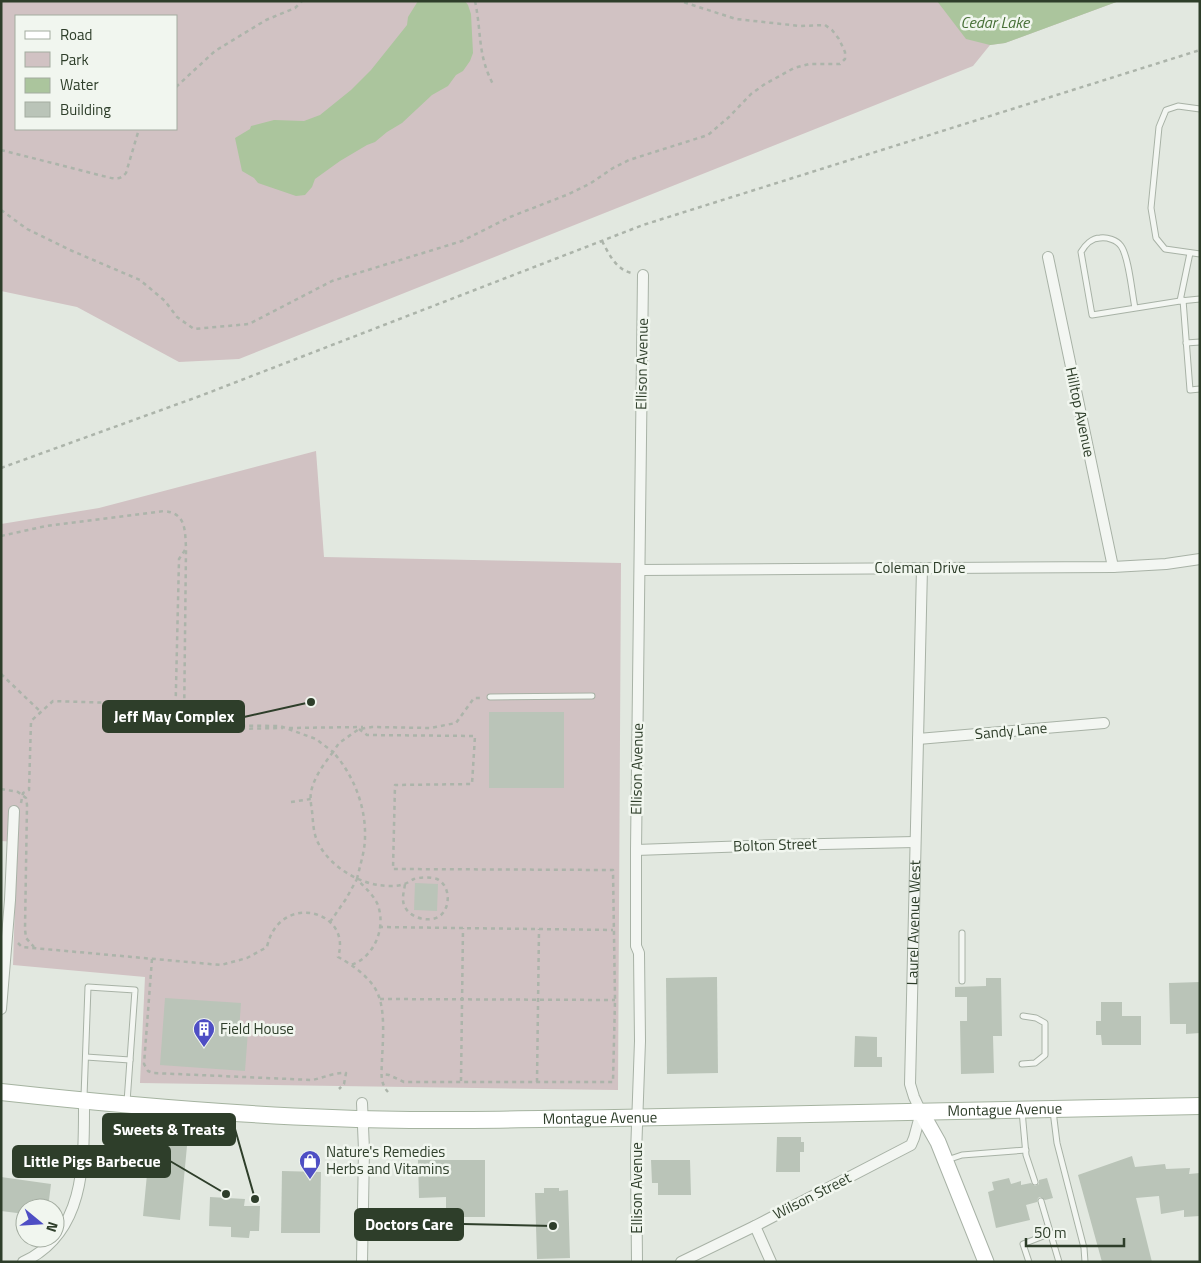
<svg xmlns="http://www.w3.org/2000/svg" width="1201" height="1263" font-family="'Titillium Web',sans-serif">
<rect width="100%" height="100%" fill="#e2e8e0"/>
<!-- green -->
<g fill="#d1c2c3" fill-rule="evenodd">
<path d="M1 1H1119L1005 43 990 45 973 66 239 359 179 362 77 307 1 291ZM16 16H176V129H16Z"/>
<polygon points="316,451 324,557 621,563 618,1090 140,1083 145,977 13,965 17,842 1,841 1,524 99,508"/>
</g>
<!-- water -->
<g fill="#abc59d">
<polygon points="418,1 465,1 468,5 471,14 473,53 470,61 463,71 456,75 448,86 432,95 402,123 387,132 375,142 367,145 340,161 315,179 312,187 305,195 296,196 258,183 254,178 242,171 235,138 250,129 251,126 274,120 304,121 320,115 351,90 371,70 407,25 408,17"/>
<polygon points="937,1 1119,1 1005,43 990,45 966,39"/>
</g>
<!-- building -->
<g fill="#bac4b8">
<rect x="489" y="712" width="75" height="76"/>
<polygon points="415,883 438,884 437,911 414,910"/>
<polygon points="717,977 718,1073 667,1074 666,978"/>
<polygon points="986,978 1001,978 1002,1036 993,1036 994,1073 961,1074 960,1021 967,1021 967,997 955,997 955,987 986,986"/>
<polygon points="1200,982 1200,1033 1186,1034 1186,1024 1170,1024 1169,983"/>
<polygon points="165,998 241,1003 239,1031 248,1031 245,1071 160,1065"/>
<polygon points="1101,1002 1122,1002 1122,1016 1141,1016 1141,1045 1102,1045 1101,1035 1096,1035 1096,1021 1101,1021"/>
<polygon points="855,1036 877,1037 877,1057 882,1057 882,1067 854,1067"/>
<polygon points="777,1137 801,1137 801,1142 804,1142 804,1152 800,1152 800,1172 776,1172"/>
<polygon points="150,1143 187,1146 180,1220 143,1216"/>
<polygon points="1132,1156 1135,1167 1165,1164 1166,1169 1190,1168 1189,1174 1200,1173 1200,1216 1184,1217 1184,1210 1161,1214 1159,1196 1136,1198 1152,1262 1102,1262 1078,1175"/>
<polygon points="418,1160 485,1160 485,1217 446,1217 446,1197 419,1198"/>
<polygon points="651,1160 690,1160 691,1195 658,1195 658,1183 652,1183"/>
<polygon points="282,1171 321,1172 320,1233 281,1233"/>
<polygon points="1,1177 51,1184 48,1208 25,1208 25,1214 1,1211"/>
<polygon points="1009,1178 1011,1184 1021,1181 1021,1185 1031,1183 1035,1186 1039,1184 1039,1180 1047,1178 1053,1198 1045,1200 1040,1197 1038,1198 1037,1202 1026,1205 1030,1220 996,1228 988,1192 994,1190 992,1182"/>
<polygon points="544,1188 559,1188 559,1191 568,1190 570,1258 537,1259 535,1193 544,1193"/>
<polygon points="210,1197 245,1199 244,1206 260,1206 259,1231 250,1231 249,1238 231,1237 231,1227 209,1226"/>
</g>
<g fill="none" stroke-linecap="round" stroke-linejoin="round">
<!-- lane casing -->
<g stroke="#a8b2a6" stroke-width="7">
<g id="lane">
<polyline points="1200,109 1178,106 1166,110 1159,127 1151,208 1156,238 1165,249 1200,254"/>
<polyline points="1190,253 1180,301 1200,299"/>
<polyline points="1183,300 1190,390 1200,389"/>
<path d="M1135 308C1132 294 1129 257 1121 246 1117 240 1107 237 1100 238 1092 238 1085 245 1081 252L1092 315 1180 301"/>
<polyline points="1186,343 1200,342"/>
<polyline points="490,697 592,696"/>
<polyline points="962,933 962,981"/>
<polyline points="86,1057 130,1060"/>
<polyline points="1022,1064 1035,1063 1045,1055 1045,1023 1036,1018 1023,1016"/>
<polyline points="84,1097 88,987 135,990 127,1102"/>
<polyline points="1022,1111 1026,1155 1035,1182"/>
<polyline points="1053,1111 1057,1143 1084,1248 1085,1262"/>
<polyline points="947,1160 962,1155 1026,1150"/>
<polyline points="1041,1201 1059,1262"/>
<polyline points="1029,1262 1023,1244 1051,1233"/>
</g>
</g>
<!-- street casing -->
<g stroke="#a8b2a6" stroke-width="12">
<g id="street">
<polyline points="1048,257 1113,567"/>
<polyline points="640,570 1113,567 1166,564 1200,559"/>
<polyline points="918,739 1104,723"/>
<polyline points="636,850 778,845 915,842"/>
<polyline points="1,1009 10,900 14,811"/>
<polyline points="362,1103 364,1150 362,1262"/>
<polyline points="755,1226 771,1262"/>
<path d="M23 1262C86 1233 84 1161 84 1101"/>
<polyline points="637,1262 636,1154 640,1041 639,953 636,946 636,850 643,275"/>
<path id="s1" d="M681 1262 755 1226 911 1145 914 1138 921 1112 914 1097 910 1084 922 568"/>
</g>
</g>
<!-- secondary casing -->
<g stroke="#a8b2a6" stroke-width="17">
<polyline id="secondary" points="921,1112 938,1142 986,1262"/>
</g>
<!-- primary casing -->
<g stroke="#a5b3a0" stroke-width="18">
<g id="primary">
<path id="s2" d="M1 1092C111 1104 221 1114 332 1118 426 1122 521 1119 615 1118 810 1115 1005 1109 1200 1106"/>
</g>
</g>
<!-- path -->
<g stroke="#acb4aa" stroke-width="2.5" stroke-dasharray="4 4" stroke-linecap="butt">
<path d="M475 1C482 34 477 55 494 86"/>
<polyline points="176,87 215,51 266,20 295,8 302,1"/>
<path d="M1 150 107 177C115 179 120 180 126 173L139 129"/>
<polyline points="1,210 27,229 70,250 140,280 165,301 177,317 194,329 249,324 332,281 462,241 510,217 569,194 591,183 613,168 629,160 708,135 729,117 751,94 765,84 794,68 809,64 840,64 845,59 845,52 839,39 832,30 825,25 800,26 736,19 680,1"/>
<path d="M602 241C609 254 616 270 632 273"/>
<polyline points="1,468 200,396 643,225 1200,50"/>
<path d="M1 536 46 526 164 511C186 513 185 530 186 548L184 725 280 726 316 739 333 752 339 743 359 729 372 727 430 728 456 723 474 698H481"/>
<polyline points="185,550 179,559 175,730 283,728"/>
<polyline points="1,674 41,712"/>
<polyline points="289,728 363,727"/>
<polyline points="359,729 367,735 475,736 472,784 395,785 393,869 613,870 615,1000 613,1082 404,1082 389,1075 382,1074"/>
<polyline points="1,789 18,792 26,798 27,805 25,929 26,938 34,947"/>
<polyline points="291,802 311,799"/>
<polyline points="21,803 23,793 29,790 31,721 53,701 176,705"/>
<path d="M357 879C360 865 365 851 365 837 366 806 353 774 333 752 324 764 314 777 311 792 310 798 311 805 312 811 313 820 313 829 316 838 325 862 353 881 378 885 386 886 396 887 404 884 408 883 411 880 414 879 420 877 431 877 437 879 450 885 451 906 441 915 431 924 410 918 405 907 401 900 404 892 405 884"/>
<path d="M330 922 346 899 357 879C364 887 372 893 377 903 387 926 375 957 351 965"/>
<polyline points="379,927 613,930"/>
<path d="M18 943 22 947 221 965 247 958 267 947C279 891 353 910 338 957 353 965 374 980 379 997 385 1013 383 1041 382 1059 382 1071 379 1082 388 1092"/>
<path d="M152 959 144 1064 148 1071 153 1073 312 1080C323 1078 335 1072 346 1073L344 1084 339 1089"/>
<polyline points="380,999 615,1000"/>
<polyline points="461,1081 463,928"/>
<polyline points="537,1082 539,929"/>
</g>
<!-- lane -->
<use href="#lane" stroke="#f3f6f2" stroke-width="5"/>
<!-- street -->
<use href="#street" stroke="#f3f6f2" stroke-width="10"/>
<!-- secondary -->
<use href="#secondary" stroke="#fff" stroke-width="15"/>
<!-- primary -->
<use href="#primary" stroke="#fff" stroke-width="16"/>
</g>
<!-- icons -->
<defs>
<g id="building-pin" transform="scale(1.125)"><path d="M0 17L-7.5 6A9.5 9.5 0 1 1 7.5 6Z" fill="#4e4ec4" stroke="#f1f6ef"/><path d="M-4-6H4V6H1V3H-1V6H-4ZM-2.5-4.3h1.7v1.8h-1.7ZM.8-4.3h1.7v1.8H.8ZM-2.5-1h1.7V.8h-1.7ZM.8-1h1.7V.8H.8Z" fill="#fff"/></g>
<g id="shop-pin" transform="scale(1.125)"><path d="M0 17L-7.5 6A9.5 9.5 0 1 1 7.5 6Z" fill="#4e4ec4" stroke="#f1f6ef"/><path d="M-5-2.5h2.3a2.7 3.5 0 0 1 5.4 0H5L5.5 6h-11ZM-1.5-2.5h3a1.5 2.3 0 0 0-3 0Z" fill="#fff"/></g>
</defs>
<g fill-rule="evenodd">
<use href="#building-pin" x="204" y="1029"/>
<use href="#shop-pin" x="310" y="1161"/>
</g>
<g text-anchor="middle" stroke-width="5" stroke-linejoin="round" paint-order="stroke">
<!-- street labels -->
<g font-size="15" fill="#2e3e2a" stroke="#f1f6ef">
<text transform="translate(642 364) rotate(-89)" y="5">Ellison Avenue</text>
<text transform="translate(1080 412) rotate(78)" y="5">Hilltop Avenue</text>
<text x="920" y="573">Coleman Drive</text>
<text transform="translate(1011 731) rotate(-5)" y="5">Sandy Lane</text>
<text transform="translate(637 769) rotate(-89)" y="5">Ellison Avenue</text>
<text transform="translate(775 845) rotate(-2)" y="5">Bolton Street</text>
<text dy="5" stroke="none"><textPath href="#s1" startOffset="484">Laurel Avenue West</textPath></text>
<text dy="5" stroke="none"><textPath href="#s2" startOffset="1005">Montague Avenue</textPath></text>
<text dy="5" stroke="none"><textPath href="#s2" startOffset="600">Montague Avenue</textPath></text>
<text transform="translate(637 1188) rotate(-90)" y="5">Ellison Avenue</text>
<text transform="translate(812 1196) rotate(-27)" y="5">Wilson Street</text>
</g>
<!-- poi labels -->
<g font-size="15" fill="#2e3e2a" stroke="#f1f6ef" text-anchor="start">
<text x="220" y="1034">Field House</text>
<text x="326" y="1157">Nature's Remedies<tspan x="326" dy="17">Herbs and Vitamins</tspan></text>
</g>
<!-- water labels -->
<g font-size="16" font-style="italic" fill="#476f37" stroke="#f1f6ef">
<text x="995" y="28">Cedar Lake</text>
</g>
</g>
<!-- callouts -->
<path fill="none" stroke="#2e3e2a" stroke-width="2" d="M311 702L244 717M255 1199L235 1129M226 1194L170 1161M553 1226L463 1224"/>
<g fill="#2e3e2a" stroke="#f1f6ef" stroke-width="2">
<circle cx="311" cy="702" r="5"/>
<circle cx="255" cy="1199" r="5"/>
<circle cx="226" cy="1194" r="5"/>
<circle cx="553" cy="1226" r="5"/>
</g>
<g fill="#2e3e2a" stroke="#2e3e2a" stroke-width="2">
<rect x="103" y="701" width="141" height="31" rx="5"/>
<rect x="103" y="1114" width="132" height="31" rx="5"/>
<rect x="13" y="1146" width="157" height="31" rx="5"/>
<rect x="355" y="1209" width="108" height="31" rx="5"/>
</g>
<g font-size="16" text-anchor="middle" font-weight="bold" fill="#fff">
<text x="174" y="722">Jeff May Complex</text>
<text x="169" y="1135">Sweets &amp; Treats</text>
<text x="92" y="1167">Little Pigs Barbecue</text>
<text x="409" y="1230">Doctors Care</text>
</g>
<!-- border -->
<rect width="1201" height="1263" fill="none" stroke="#2e3e2a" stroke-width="5"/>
<!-- legend -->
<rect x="15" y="15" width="162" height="115" fill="#f1f6ef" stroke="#a3aca0"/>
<rect x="25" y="31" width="25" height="8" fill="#ffffff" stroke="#a3aca0"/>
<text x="60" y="40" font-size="15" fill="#2e3e2a">Road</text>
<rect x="25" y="52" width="25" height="15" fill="#d1c2c3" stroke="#a3aca0"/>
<text x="60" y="65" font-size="15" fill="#2e3e2a">Park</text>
<rect x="25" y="78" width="25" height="15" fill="#abc59d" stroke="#a3aca0"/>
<text x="60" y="90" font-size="15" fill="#2e3e2a">Water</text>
<rect x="25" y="102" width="25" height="15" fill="#bac4b8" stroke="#a3aca0"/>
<text x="60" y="115" font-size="15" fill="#2e3e2a">Building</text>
<!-- north arrow -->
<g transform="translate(40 1223) rotate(108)"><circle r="24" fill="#f1f6ef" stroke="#a3aca0"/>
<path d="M0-4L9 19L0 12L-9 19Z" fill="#4e4ec4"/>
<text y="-8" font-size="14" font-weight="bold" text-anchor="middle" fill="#2e3e2a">N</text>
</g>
<!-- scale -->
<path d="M1026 1238v8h98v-8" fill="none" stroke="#2e3e2a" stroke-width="2.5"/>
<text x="1034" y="1238" font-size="15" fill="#2e3e2a" stroke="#f1f6ef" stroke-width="4" paint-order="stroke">50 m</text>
</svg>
